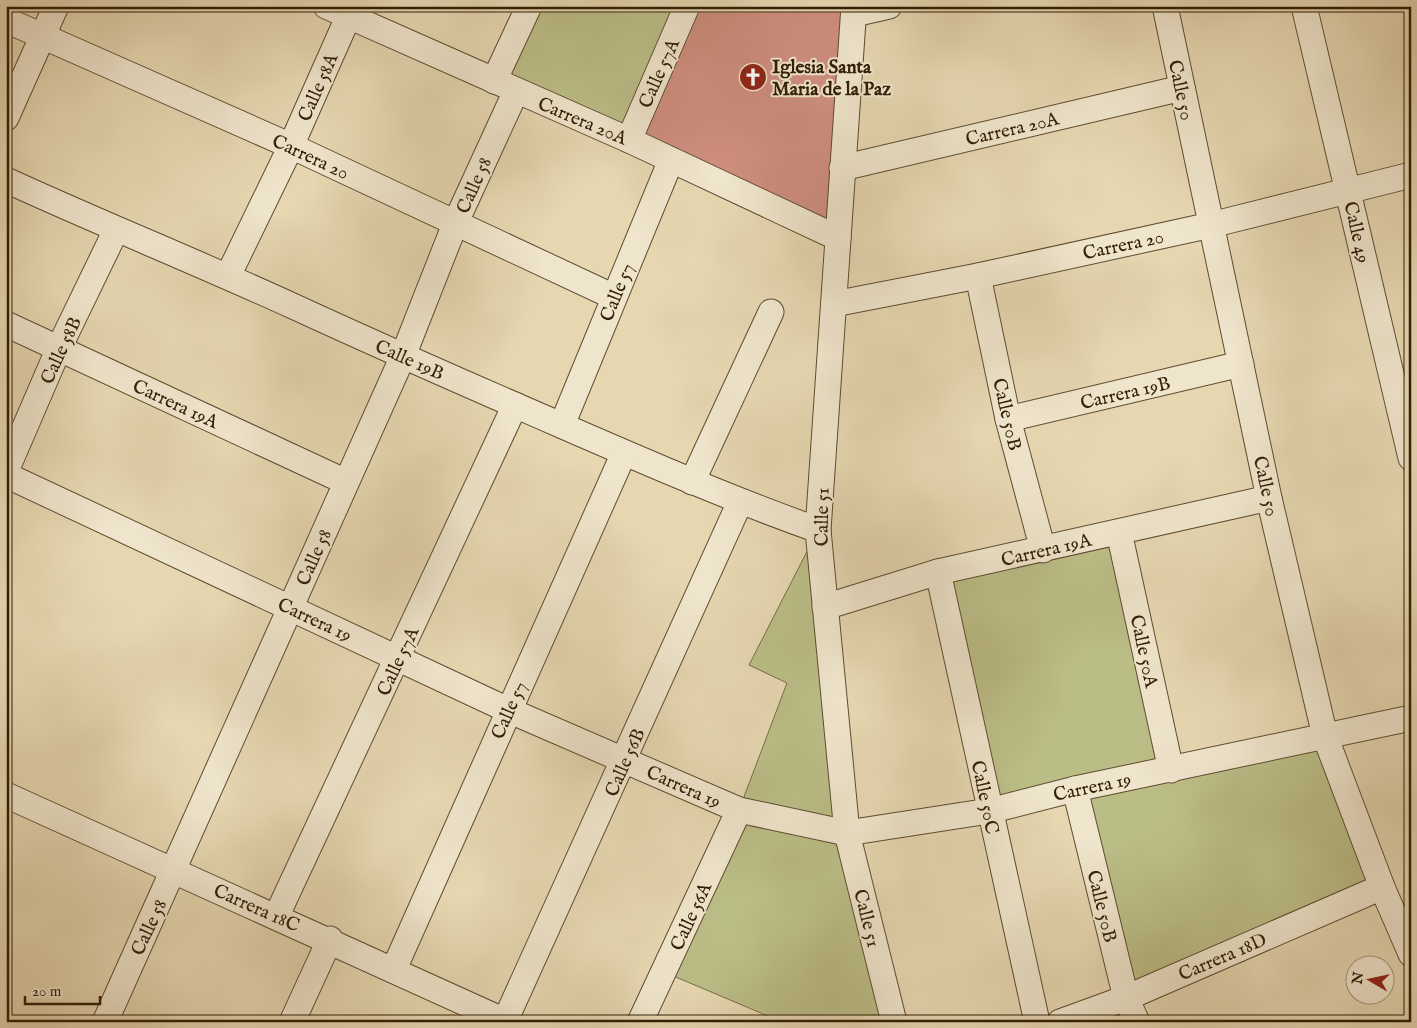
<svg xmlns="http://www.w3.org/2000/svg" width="1417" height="1028" font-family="'IM FELL English',serif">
<rect width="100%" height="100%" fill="#e6d7b1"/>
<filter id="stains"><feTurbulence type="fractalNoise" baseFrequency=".004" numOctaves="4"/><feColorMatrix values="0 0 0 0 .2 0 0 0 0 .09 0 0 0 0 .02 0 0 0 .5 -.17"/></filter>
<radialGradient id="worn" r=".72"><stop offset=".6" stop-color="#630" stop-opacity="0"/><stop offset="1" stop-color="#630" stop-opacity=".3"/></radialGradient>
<!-- green -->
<g fill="#bbbd87" stroke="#766e46">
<polygon points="529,6 687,6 629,140 494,81"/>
<polygon points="818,530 847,833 894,1022 782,1022 664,972 739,810 787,683 749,665"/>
<polygon points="1119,532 1171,770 1325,736 1382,887 1126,998 1075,789 989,811 938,572"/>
</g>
<!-- building -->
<polygon fill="#ce8e7f" stroke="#301e05" points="687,6 854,6 838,238 629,140"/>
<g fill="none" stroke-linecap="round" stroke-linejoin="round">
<!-- minor casing -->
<g stroke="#5e4c30" stroke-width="27">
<g id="minor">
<polyline points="326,6 629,140 838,238"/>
<polyline points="854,6 818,530 847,833 894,1022"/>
<polyline points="1165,6 1269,498 1325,736 1382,887 1411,954"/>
<polyline points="1304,6 1411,458"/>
<polyline points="854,14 889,6"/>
<polyline points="6,20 291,146 614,297"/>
<polyline points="494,81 529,6"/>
<polyline points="6,118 56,6"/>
<polyline points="629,140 687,6"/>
<polyline points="842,168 1182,88"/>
<path d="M6 180C102 224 199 263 295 307 384 348 473 387 563 426 648 463 731 499 818 530"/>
<polyline points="228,276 291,146 353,6"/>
<polyline points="978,276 1008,419 1043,550"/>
<polyline points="834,304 978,276 1211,225 1411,175"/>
<polyline points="6,324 346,482"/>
<polyline points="1008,419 1241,364"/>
<polyline points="562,425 671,160"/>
<polyline points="6,471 59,348 116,230"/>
<polyline points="6,475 508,710 739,810 847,833 989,811 1075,789 1411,718"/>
<polyline points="692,482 771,312"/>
<polyline points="1119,532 1171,770"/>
<polyline points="938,572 1037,1022"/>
<polyline points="825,607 938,572 1269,498"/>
<polyline points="1075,789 1126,998 1137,1022"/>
<polyline points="6,795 507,1022"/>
<polyline points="277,915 515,405"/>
<polyline points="394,969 624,453"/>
<polyline points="505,1021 740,502"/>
<polyline points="105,1022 403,356 455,224 516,91"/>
<polyline points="292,1022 330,939"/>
<polyline points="640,1022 739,810"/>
<polyline points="1060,1022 1126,998 1382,887"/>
</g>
</g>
<!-- minor -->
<use href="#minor" stroke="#efe5cc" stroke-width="25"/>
</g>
<!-- icons -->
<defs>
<g id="church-disc" transform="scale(1.4375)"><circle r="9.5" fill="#8f2418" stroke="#efe5cc"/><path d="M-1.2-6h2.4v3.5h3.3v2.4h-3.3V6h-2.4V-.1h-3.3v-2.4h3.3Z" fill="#fff"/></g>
</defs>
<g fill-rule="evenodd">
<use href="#church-disc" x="753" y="77"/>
</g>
<g text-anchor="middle" stroke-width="4" stroke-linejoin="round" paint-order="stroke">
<!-- poi labels -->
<g font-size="19" font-weight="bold" fill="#301e05" stroke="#efe5cc" text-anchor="start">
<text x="772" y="73">Iglesia Santa<tspan x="772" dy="22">Maria de la Paz</tspan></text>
</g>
<!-- street labels -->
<g font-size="19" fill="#301e05" stroke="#efe5cc">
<text transform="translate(658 73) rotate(-66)" y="7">Calle 57A</text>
<text transform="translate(317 87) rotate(-66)" y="7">Calle 58A</text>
<text transform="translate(1182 90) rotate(78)" y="7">Calle 50</text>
<text transform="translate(583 120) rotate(23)" y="7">Carrera 20A</text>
<text transform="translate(1012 128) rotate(-13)" y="7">Carrera 20A</text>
<text transform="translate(311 156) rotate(25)" y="7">Carrera 20</text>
<text transform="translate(473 185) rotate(-66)" y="7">Calle 58</text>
<text transform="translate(1358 232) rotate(77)" y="7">Calle 49</text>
<text transform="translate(1123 244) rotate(-12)" y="7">Carrera 20</text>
<text transform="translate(616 292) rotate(-68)" y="7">Calle 57</text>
<text transform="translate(60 350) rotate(-65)" y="7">Calle 58B</text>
<text transform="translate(410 359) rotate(24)" y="7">Calle 19B</text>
<text transform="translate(1125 392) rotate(-13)" y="7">Carrera 19B</text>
<text transform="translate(176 403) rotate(25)" y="7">Carrera 19A</text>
<text transform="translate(1008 414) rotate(77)" y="7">Calle 50B</text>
<text transform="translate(1267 486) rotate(78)" y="7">Calle 50</text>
<text transform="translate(821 517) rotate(-89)" y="7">Calle 51</text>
<text transform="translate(1046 549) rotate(-13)" y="7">Carrera 19A</text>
<text transform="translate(313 557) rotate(-66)" y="7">Calle 58</text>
<text transform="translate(315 619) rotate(25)" y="7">Carrera 19</text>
<text transform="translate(1145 651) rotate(78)" y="7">Calle 50A</text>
<text transform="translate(397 661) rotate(-65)" y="7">Calle 57A</text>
<text transform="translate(508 710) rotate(-66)" y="7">Calle 57</text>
<text transform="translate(624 762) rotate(-66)" y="7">Calle 56B</text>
<text transform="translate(684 786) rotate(24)" y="7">Carrera 19</text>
<text transform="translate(1092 786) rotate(-12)" y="7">Carrera 19</text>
<text transform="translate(986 797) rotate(78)" y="7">Calle 50C</text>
<text transform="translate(1103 906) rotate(76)" y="7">Calle 50B</text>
<text transform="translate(257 907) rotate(24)" y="7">Carrera 18C</text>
<text transform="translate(690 916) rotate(-65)" y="7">Calle 56A</text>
<text transform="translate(868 918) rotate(76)" y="7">Calle 51</text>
<text transform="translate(148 927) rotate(-65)" y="7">Calle 58</text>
<text transform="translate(1222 956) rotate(-23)" y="7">Carrera 18D</text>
</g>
</g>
<!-- margin -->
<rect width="1417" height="1028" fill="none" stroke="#e6d7b1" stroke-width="25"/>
<rect x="8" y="8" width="1402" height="1013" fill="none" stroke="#301e05" stroke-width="2.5"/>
<rect x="12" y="12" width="1392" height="1003" fill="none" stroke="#301e05"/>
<!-- north arrow -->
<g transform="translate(1370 980) rotate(279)"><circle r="24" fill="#efe5cc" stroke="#a3957c"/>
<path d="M0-4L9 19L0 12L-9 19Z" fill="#8f2418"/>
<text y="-8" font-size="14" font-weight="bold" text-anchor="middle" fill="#301e05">N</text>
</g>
<!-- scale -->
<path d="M25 996v8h75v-8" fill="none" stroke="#301e05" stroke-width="2.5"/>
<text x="32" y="996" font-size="15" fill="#301e05" stroke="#efe5cc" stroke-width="4" paint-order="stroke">20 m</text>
<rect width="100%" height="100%" filter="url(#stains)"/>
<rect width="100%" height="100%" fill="url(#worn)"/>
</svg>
